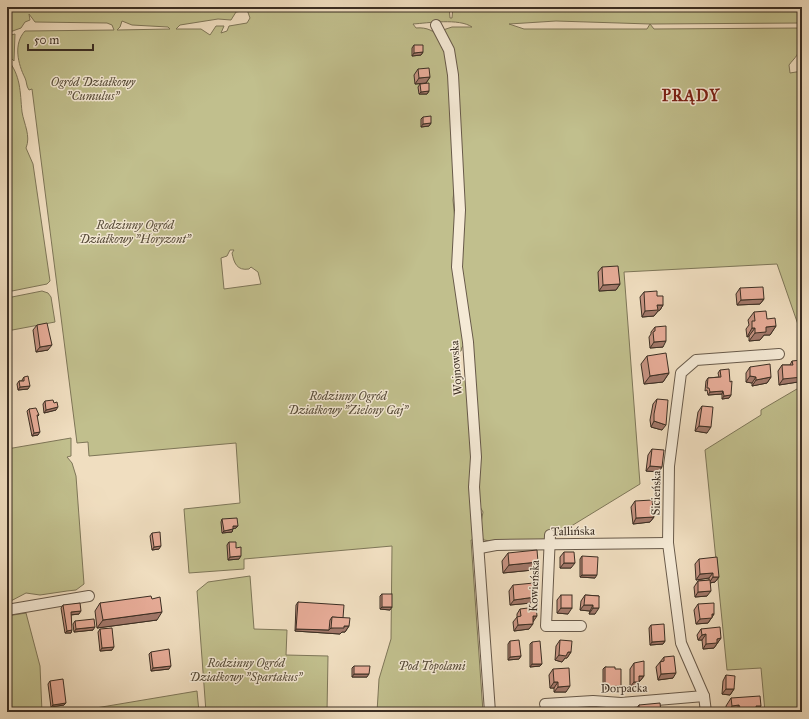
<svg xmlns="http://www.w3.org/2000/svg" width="809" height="719" font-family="'IM FELL Great Primer',serif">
<rect width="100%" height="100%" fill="#f0dec0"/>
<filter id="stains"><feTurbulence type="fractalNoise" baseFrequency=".005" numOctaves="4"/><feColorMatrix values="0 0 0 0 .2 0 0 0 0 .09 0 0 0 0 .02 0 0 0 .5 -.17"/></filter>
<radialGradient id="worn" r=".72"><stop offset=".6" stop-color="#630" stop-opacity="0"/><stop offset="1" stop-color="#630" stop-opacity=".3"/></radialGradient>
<!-- green -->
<g fill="#c1bf8d" stroke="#7e7658" fill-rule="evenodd">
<path d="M7 7H245L242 11 236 12 231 20 218 19 180 25 176 29H201L210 35 216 26H224L221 33 227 31 229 26 247 23 250 18 246 7H449L450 18H452L453 7H802V23L650 24 654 29 802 28V44H798C802 53 794 58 789 65L790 73 802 71V336L777 264 624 272 640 484 555 536H547L540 545C534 545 530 542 525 542 511 540 498 543 484 540L481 536 480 528 483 512 479 505 475 486 480 469 471 373 468 370 471 358 468 324 460 284 459 257 462 204 459 179 455 82 450 46 442 34 443 30 452 27H472C459 18 428 23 413 24L416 28C438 26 446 44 449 64L456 172 453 200 456 230 455 261 453 264 460 292V301L464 307 461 310 466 344 462 347 461 351H459L460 377 464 379 466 376C467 398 471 421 472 443 473 453 470 463 471 474 472 481 468 491 473 497L471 500C475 512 473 527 476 540H471L483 712H377L379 679 391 639 392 546 244 559V569L189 573 184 509 240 503 236 443 89 456 88 442 77 443 32 89 29 90C26 86 27 82 25 78 18 64 13 44 25 31L114 30 112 25 107 23 35 22 29 14 30 20 25 22 21 28 7 33ZM122 21 132 25 168 27 170 29 117 30 120 27ZM556 21 650 24 647 29H524L509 24ZM230 250H234L232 253C234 263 237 271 249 269L251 267 258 272 261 284 224 289 221 258 227 256Z"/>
<polygon points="15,34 14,61 7,54 7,36"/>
<path d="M7 59C21 75 20 92 22 112 24 124 31 136 26 148L33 164 50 281 47 284 7 292Z"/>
<polygon points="42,291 48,293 51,297 55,322 7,331 7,298"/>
<polygon points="802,386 802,712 765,712 761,668 727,670 705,450 761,415 761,410"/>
<polygon points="71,438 71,456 67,457 72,463 76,476 84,584 76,590 67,591 40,595 26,593 7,603 7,449"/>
<polygon points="250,576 254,629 287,630 286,655 328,656 327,712 206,712 197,591 208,582"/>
<polygon points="26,613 40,666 42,712 7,712 7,616"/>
<polygon points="197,691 199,712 72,712"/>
</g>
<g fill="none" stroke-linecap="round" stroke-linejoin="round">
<!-- stream -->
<polyline stroke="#758475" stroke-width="2.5" points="9,703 10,712"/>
<!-- minor casing -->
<g stroke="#685a4a" stroke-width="12">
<g id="minor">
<polyline points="436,25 449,50 453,75 460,210 457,267 468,342 476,457 474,487 490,712"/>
<polyline points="550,535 546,626 581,626"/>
<polyline points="480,548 496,545 668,543"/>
<polyline points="7,610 89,596"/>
<polyline points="545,704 593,701 621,703 704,696"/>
<polyline points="706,712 704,696 681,643 668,543 669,466 681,373 696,360 779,354"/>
</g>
</g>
<!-- minor -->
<use href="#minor" stroke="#f5ead6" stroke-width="10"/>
</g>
<!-- wall -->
<g fill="#c79483" stroke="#3b2e23">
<polygon points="414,45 423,52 421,55 412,56 412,48"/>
<polygon points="418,69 430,77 426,83 415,84 414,75"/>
<polygon points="420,84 429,91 427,94 419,94 418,87"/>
<polygon points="423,117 431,123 429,126 421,127 421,119"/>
<polygon points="602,267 620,284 616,290 599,291 598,272"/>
<polygon points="740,288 764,299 760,304 737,305 736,294"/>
<polygon points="644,292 657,296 663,305 660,310 658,311 654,316 642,317 640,297"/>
<polygon points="754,312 767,319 776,326 770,335 764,335 760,340 749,341 749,336 747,337 746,329 749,325 748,320"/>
<polygon points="37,325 48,350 36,352 33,330"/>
<polygon points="655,327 663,347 650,348 649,337 651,334 651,332"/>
<polygon points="647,356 669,373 663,382 644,384 641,364"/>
<polygon points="792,361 801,379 798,382 779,385 778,371 782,365 790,365"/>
<polygon points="750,367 771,377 767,383 752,386 752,383 746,382 746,373"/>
<polygon points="720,370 731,395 729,398 722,399 722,394 708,395 707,390 705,391 706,381 708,378 719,377 718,373"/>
<polygon points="24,377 28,389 18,390 17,384 19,381 22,381 22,380"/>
<polygon points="657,399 662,430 651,427 650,420 653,404"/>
<polygon points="45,401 56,410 44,413 43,404"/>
<polygon points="702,406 707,433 695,431 698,412"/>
<polygon points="29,409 39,415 37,417 38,435 32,436 27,411"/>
<polygon points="652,449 659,472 646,471 648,455"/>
<polygon points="635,501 654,517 650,522 633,524 631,507"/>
<polygon points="222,519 236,528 233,528 232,532 222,533 221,522"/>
<polygon points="152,533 159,549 152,550 150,536"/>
<polygon points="229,542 239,559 228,560 227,545"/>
<polygon points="564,552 571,568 560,568 560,557"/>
<polygon points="508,553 533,570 503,573 502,561"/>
<polygon points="582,556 595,578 580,577 580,559"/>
<polygon points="699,559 719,577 715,582 710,583 707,596 695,597 694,587 698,581 709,580 709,578 696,580 695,564"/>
<polygon points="513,585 531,603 510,605 509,591"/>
<polygon points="382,594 390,610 380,609 380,596"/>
<polygon points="561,595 568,614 557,613 557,600"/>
<polygon points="585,595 599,596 595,614 589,614 590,611 580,610 581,601"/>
<polygon points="298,602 343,618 349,626 345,632 342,632 340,634 295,631 296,605"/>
<polygon points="100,603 157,620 97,628 95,611"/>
<polygon points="698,604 714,614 708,623 696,624 694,610"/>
<polygon points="63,605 79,614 71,615 71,633 65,633 61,608"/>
<polygon points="520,609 533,622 529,629 514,631 513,622 517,617 517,614"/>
<polygon points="75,621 93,630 74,632 73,624"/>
<polygon points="651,625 665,641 663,644 650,645 649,628"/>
<polygon points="100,629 112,650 100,651 98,632"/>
<polygon points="701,629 721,638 714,648 703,649 702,640 698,640 697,635"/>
<polygon points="560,640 571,652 567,658 565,658 562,662 555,660 556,646"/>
<polygon points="510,641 521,656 519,659 508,660 508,644"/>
<polygon points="532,642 540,666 530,667 530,644"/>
<polygon points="151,652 169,669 151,671 149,654"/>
<polygon points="664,657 673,678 658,680 656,667"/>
<polygon points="634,663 644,676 640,681 639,681 635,687 630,687 630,669"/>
<polygon points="354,666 367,677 352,677 352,668"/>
<polygon points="605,667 615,669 619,688 603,689 603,669"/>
<polygon points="553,669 566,692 554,692 554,688 550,688 549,675"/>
<polygon points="726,675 734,689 730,695 722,694 723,681"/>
<polygon points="50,681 64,705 51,707 48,684"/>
<polygon points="731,698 757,712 726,712 726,706"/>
<polygon points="639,705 661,712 634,712"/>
</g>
<!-- shaded-wall -->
<g fill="#a2786a" stroke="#3b2e23">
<polygon points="423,52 421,55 412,56 414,53"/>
<polygon points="430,77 426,83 415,84 419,78"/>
<polygon points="429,91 427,94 419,94 421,92"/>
<polygon points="431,123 429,126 421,127 423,124"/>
<polygon points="620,284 616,290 599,291 603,285"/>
<polygon points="764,299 760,304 737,305 741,300"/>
<polygon points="657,305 663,305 660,310 658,311 654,316 642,317 645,311"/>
<polygon points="776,326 770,335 764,335 760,340 749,341 755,333 766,327"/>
<polygon points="752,328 755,328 749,336 747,337"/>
<polygon points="666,341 663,347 650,348 654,342"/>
<polygon points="52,345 48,350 36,352 40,347"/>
<polygon points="669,373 663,382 644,384 650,376"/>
<polygon points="802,373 802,379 801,379 798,382 779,385 783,379"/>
<polygon points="750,376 756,377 752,383 746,382"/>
<polygon points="771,377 767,383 752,386 756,380"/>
<polygon points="30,386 28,389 18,390 20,387"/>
<polygon points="723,391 722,394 708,395 710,392"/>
<polygon points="731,395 729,398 722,399 724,396"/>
<polygon points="58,407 56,410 44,413 46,410"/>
<polygon points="654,421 666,425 662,430 651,427"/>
<polygon points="699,426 711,427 707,433 695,431"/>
<polygon points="40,432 38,435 32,436 34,433"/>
<polygon points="650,466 662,467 659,472 646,471"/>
<polygon points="654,517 650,522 633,524 636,518"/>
<polygon points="233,526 238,526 236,528 231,529"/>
<polygon points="233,529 232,532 222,533 224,531"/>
<polygon points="161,546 159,549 152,550 154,547"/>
<polygon points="241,556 239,559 228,560 230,557"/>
<polygon points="538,562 533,570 503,573 509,565"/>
<polygon points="564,563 575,563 571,568 560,568"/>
<polygon points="713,573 709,578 696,580 700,574"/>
<polygon points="582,575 597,575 595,578 580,577"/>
<polygon points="713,577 719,577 715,582 709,583"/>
<polygon points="711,591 707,596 695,597 698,592"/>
<polygon points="535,597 531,603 510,605 514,600"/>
<polygon points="584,605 593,605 590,611 580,610"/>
<polygon points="382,607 392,607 390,610 380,609"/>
<polygon points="561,608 572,608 568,614 557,613"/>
<polygon points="593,608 599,608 595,614 589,614"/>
<polygon points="81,611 79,614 69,615 71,612"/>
<polygon points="162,612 157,620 97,628 103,620"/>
<polygon points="712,614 714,614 708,623 696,624 700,619"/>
<polygon points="533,616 537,616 533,622"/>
<polygon points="533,624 529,629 514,631 518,625"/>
<polygon points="344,626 349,626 345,632 342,632 340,634 295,631 296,629 329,630 331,628"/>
<polygon points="95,627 93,630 74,632 76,629"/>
<polygon points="72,630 71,633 65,633 67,631"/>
<polygon points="706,634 702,640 698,640 702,635"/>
<polygon points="721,638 714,648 703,649 706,644 717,639"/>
<polygon points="665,641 663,644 650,645 652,642"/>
<polygon points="114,647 112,650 100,651 102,648"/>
<polygon points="568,652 571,652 567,658 565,658 562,662 555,660 559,655"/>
<polygon points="521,656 519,659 508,660 510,657"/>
<polygon points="532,664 542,664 540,666 530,667"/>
<polygon points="171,666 169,669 151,671 153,668"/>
<polygon points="676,673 673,678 658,680 661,674"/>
<polygon points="354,674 369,674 367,677 352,677"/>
<polygon points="639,676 644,676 640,681 635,681"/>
<polygon points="554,682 558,682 554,688 550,688"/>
<polygon points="634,682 639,682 635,687 630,687"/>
<polygon points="570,686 566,692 554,692 558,687"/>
<polygon points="621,686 619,688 603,689 605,687"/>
<polygon points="726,689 734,689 730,695 722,694"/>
<polygon points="66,703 64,705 51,707 53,705"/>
<polygon points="739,705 735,712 728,712 732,706"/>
<polygon points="756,706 761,706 757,712"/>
</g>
<!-- building -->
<g fill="#e7ac98" stroke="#3b2e23">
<polygon points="414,45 423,45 423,52 414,53"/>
<polygon points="429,68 430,77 419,78 418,69"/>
<polygon points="429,83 429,91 421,92 420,84"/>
<polygon points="431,116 431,123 423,124 423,117"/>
<polygon points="618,266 620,284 603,285 602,267"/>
<polygon points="763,287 764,299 741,300 740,288"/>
<polygon points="657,291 657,296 663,296 663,305 657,305 658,310 645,311 644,292"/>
<polygon points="766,311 767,319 775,318 776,326 766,327 766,332 755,333 755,328 752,328 752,321 755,321 754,312"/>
<polygon points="47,323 52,345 40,347 37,325"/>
<polygon points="666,326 666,341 654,342 653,332 655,331 655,327"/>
<polygon points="666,353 669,373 650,376 647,356"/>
<polygon points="802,360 802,377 783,379 782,365 793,365 792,361"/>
<polygon points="770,364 771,377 756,380 756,377 750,376 750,367"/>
<polygon points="729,369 730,382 732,381 731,395 724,396 723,391 710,392 709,388 707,388 708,378 721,377 720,370"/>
<polygon points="28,376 30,386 20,387 19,381 24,381 24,377"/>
<polygon points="657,399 668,400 666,425 654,421 654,414"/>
<polygon points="53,400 54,403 57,402 58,407 46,410 45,401"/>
<polygon points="702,406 713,407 711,427 699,426"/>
<polygon points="36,408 39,415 37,415 40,432 34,433 29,409"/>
<polygon points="652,449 664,450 662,467 650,466"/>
<polygon points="652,500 654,517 636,518 635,501"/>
<polygon points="237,518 238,526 233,526 233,529 224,531 222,519"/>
<polygon points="160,532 161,546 154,547 152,533"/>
<polygon points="229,542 236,542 236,548 241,547 241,556 230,557"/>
<polygon points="537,550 538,562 509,565 508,553"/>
<polygon points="564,552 574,552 575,563 564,563"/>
<polygon points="582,556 598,557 597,575 582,575"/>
<polygon points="717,557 719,577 713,577 713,573 700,574 699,559"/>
<polygon points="710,580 711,591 698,592 698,581"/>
<polygon points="534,583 535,597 514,600 513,585"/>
<rect x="382" y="594" width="10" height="13"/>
<rect x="561" y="595" width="11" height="13"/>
<polygon points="585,595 599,596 599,608 593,608 593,605 584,605"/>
<polygon points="151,596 152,599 160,597 162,612 103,620 100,603"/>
<polygon points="298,602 344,605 343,618 332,617 330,620 329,630 296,629"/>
<polygon points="80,603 81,611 71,612 72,630 67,631 63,605"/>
<polygon points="714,603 714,614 712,614 712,618 700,619 698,604"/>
<polygon points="536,607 537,616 533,616 533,624 518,625 517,617 521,616 520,609"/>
<polygon points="332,617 350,618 349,626 344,626 344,628 331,628"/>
<polygon points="94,619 95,627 76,629 75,621"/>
<polygon points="664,624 665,641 652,642 651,625"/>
<polygon points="720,627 721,638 717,639 717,643 706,644 706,634 702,635 701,629"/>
<polygon points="112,628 114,647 102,648 100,629"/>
<polygon points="519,640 521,656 510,657 510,641"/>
<polygon points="560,640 572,641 571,652 568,652 566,656 559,655"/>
<polygon points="540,641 542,664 532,664 532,642"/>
<polygon points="169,649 171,666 153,668 151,652"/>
<polygon points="674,656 676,673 661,674 660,662 664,661 664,657"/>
<polygon points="644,661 644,676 639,676 639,682 634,682 634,663"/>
<polygon points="354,666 370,666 369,674 354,674"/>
<polygon points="605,667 615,667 615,669 621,669 621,686 605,687"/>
<polygon points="569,668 570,686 558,687 558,682 554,682 553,669"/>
<polygon points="726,675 735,676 734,689 726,689"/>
<polygon points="63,679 66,703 53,705 50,681"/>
<polygon points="760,696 761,706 756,706 757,712 742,712 739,705 732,706 731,698"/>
<polygon points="660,703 661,712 639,712 639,705"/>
</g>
<g text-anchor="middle" stroke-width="3" stroke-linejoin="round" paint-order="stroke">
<!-- park labels -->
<g font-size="12" font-style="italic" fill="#564b38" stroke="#f5ead6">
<text x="93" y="86">Ogród Działkowy<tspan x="93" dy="14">"Cumulus"</tspan></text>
<text x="135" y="229">Rodzinny Ogród<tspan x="135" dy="14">Działkowy "Horyzont"</tspan></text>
<text x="348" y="400">Rodzinny Ogród<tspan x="348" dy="14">Działkowy "Zielony Gaj"</tspan></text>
<text x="246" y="667">Rodzinny Ogród<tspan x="246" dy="14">Działkowy "Spartakus"</tspan></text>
<text x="432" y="670">Pod Topolami</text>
</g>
<!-- street labels -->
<g font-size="12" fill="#3b2e23" stroke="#f5ead6">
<text transform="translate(456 368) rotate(-94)" y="4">Wojnowska</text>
<text transform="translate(656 493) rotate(-89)" y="4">Sicieńska</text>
<text transform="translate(573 531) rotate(-1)" y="4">Tallińska</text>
<text transform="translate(534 586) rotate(-88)" y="4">Kowieńska</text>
<text transform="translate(624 688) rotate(-1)" y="4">Dorpacka</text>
</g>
<!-- district labels -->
<g font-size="16" font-weight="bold" letter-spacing="1" fill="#7a1f14" stroke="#f5ead6">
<text x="691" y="101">PRĄDY</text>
</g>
</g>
<!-- margin -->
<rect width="809" height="719" fill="none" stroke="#f0dec0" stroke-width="24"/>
<rect x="8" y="8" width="793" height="703" fill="none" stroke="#3b2e23" stroke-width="2"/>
<rect x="12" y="12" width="785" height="695" fill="none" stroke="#3b2e23"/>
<!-- scale -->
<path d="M28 44v6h65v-6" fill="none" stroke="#3b2e23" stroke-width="2"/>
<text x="34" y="44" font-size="12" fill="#3b2e23" stroke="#f5ead6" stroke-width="3" paint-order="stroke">50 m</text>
<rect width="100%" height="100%" filter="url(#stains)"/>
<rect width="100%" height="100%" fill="url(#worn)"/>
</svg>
